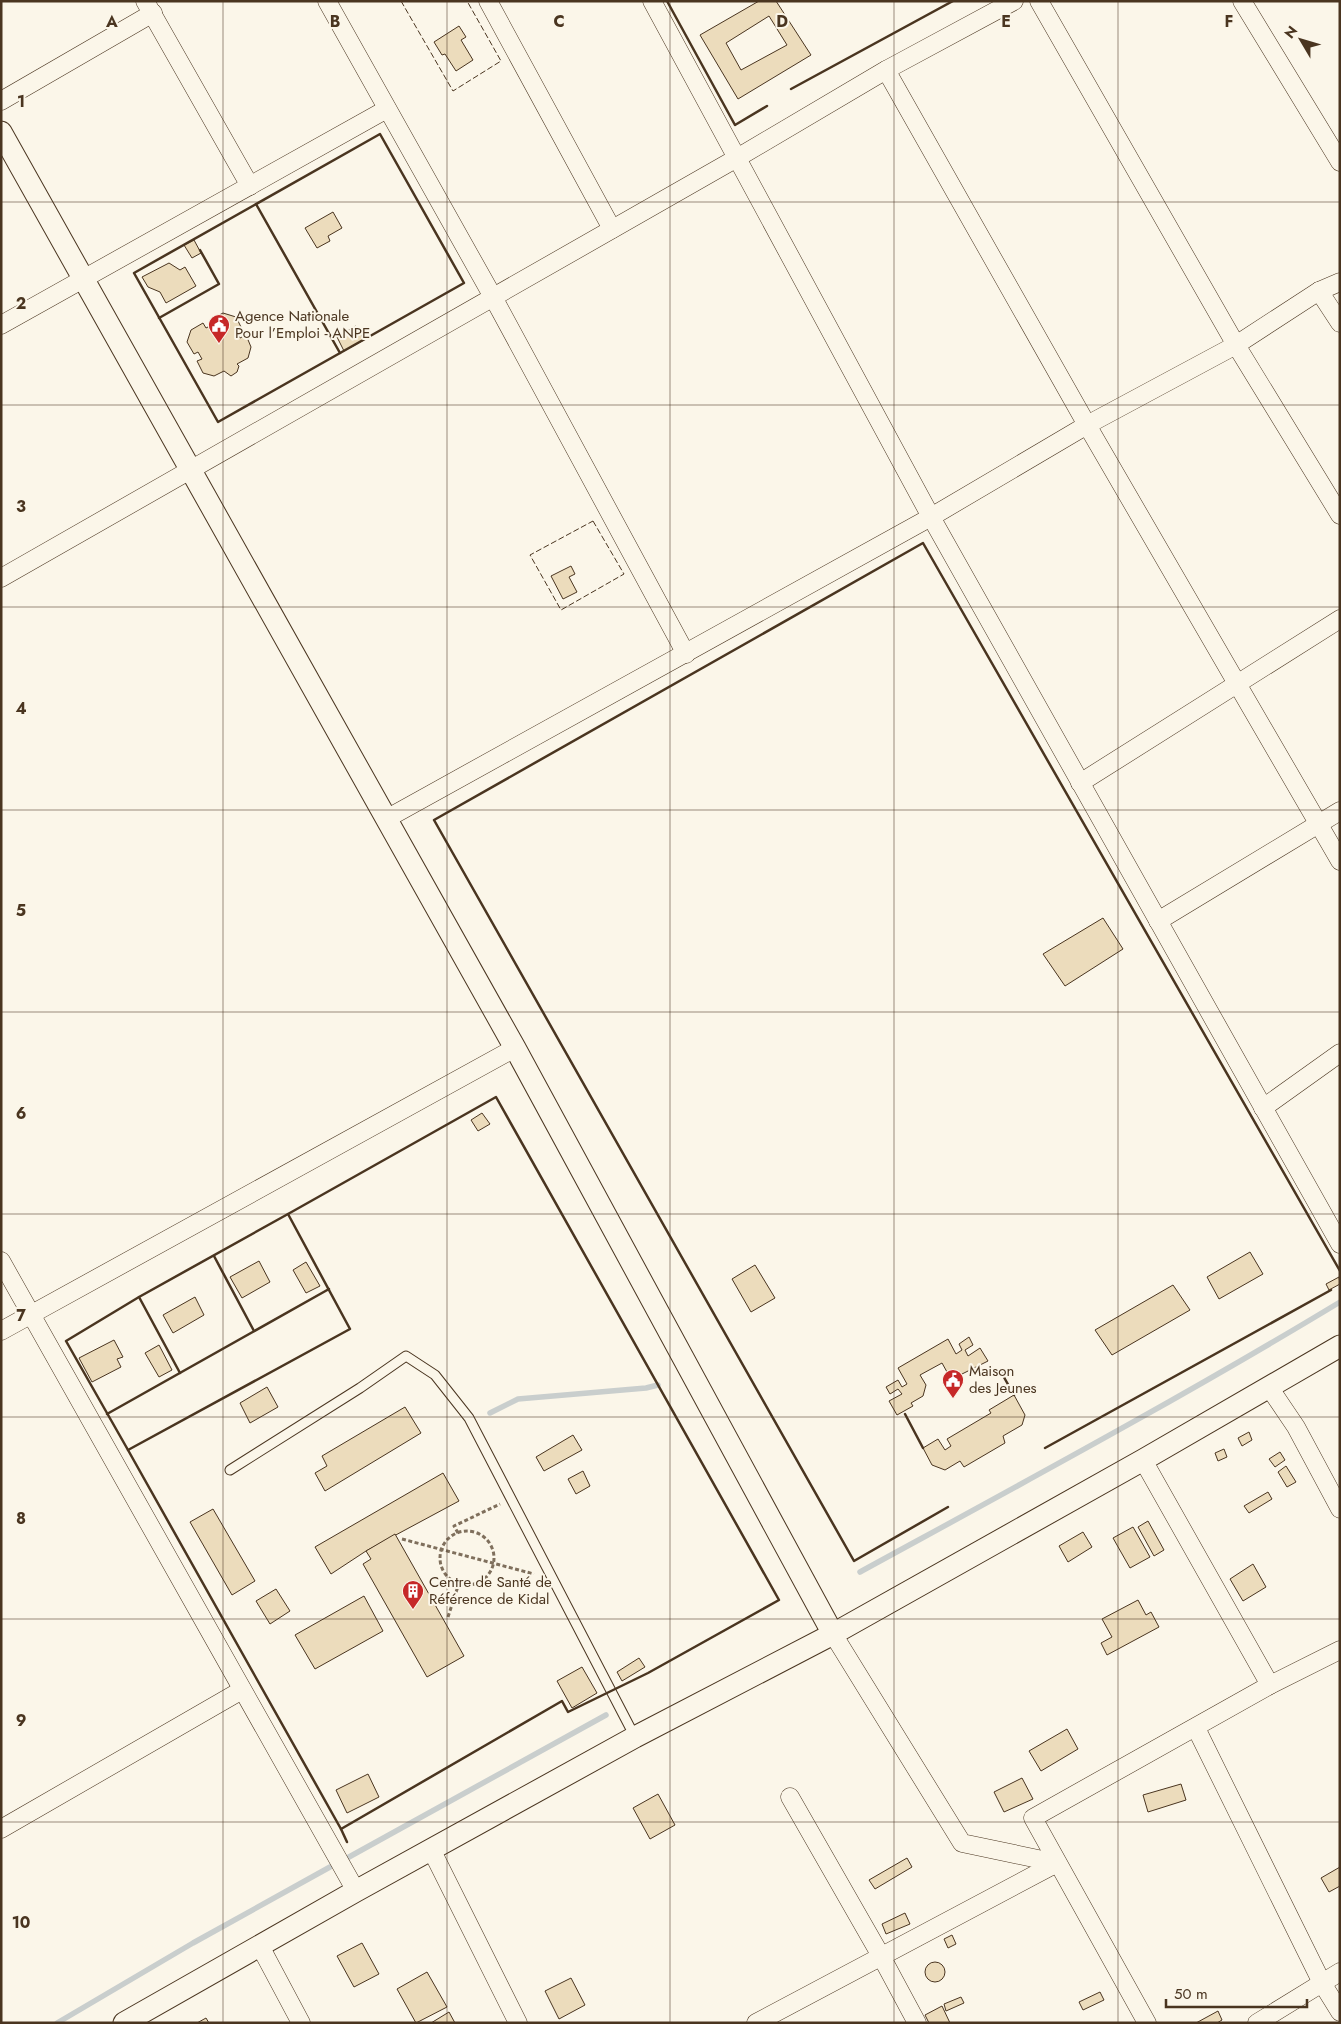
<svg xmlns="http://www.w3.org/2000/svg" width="1341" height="2024" font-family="Jost,sans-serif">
<rect width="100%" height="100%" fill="#fbf6e9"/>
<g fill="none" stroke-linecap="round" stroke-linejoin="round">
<!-- stream -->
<g stroke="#c9cecd" stroke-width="5.5">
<polyline points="490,1413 518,1399 646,1388 658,1385"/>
<path d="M860 1572C1021 1484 1183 1397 1340 1302"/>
<polyline points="349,1857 606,1715"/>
<polyline points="57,2023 193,1943 330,1867"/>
</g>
</g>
<!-- building -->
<g fill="#ecdcbc" stroke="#4a3520" fill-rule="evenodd">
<path d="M759 1H776L811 55 738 99 700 35ZM769 16 787 45 741 70 726 43Z"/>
<polygon points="459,26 466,37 461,40 473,60 456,71 445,54 442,55 434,42"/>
<polygon points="333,212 342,228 328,236 330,241 317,248 305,228"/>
<polygon points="194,240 201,253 192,258 184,245"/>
<polygon points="169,263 180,270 185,267 196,286 166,303 160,292 148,287 142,277"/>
<polygon points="223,313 236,317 242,329 236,332 240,338 246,335 251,347 248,358 237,364 239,366 237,372 231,376 224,371 214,376 203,373 197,361 202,359 198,352 194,354 187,342 191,330 203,323 206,328 212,325 210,320"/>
<polygon points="356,326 364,340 344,351 337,337"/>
<polygon points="571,566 575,574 569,577 577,592 563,599 551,576"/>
<polygon points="1103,918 1123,949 1065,986 1043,954"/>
<polygon points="482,1113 490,1124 478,1131 471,1120"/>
<polygon points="1250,1252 1263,1274 1219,1299 1207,1277"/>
<polygon points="259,1261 270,1282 242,1298 230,1277"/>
<polygon points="306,1262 320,1286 306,1293 293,1270"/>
<polygon points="755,1265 775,1298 751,1312 732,1279"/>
<polygon points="1339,1277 1340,1284 1329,1290 1326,1284"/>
<polygon points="1173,1285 1190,1310 1112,1355 1095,1330"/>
<polygon points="195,1297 204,1315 173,1333 163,1315"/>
<polygon points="969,1337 973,1345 965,1350 968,1356 980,1348 988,1361 960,1375 947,1372 942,1363 920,1375 926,1385 923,1396 911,1403 913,1406 897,1415 889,1401 902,1394 898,1389 890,1394 886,1387 898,1380 902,1387 907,1384 898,1368 948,1339 956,1354 962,1350 959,1344"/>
<polygon points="114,1340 123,1357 117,1359 121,1367 92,1382 79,1358"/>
<polygon points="159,1345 172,1370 159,1377 145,1353"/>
<polygon points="267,1387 278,1407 250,1423 240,1403"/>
<polygon points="1014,1395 1025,1415 1022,1425 1003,1436 1005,1443 964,1467 960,1461 945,1470 932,1465 923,1448 938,1439 945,1450 951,1446 947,1439 991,1413 989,1410"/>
<polygon points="405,1407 421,1433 325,1491 315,1473 327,1466 322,1456"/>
<polygon points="1249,1432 1252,1440 1242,1446 1238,1438"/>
<polygon points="573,1435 582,1450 544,1471 536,1457"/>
<polygon points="1224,1449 1227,1457 1218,1461 1215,1453"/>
<polygon points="1280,1452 1285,1460 1275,1467 1269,1459"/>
<polygon points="1286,1466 1296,1482 1287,1487 1278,1472"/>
<polygon points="583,1471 590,1486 576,1494 568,1479"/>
<polygon points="443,1473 459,1501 366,1551 331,1574 315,1547"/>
<polygon points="1268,1492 1272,1499 1249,1513 1244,1506"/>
<polygon points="213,1509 255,1581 232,1595 190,1522"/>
<polygon points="1148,1521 1164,1550 1154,1556 1138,1527"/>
<polygon points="1133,1527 1150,1557 1130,1568 1113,1538"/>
<polygon points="1083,1532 1092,1547 1068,1562 1059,1546"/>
<polygon points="395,1534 464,1656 427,1677 363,1564 371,1559 366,1551"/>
<polygon points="1253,1564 1266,1587 1243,1601 1230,1579"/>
<polygon points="276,1589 290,1611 270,1624 256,1601"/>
<polygon points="364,1596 383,1631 315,1669 295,1635"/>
<polygon points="1138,1600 1146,1615 1151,1612 1159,1627 1107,1655 1101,1643 1112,1637 1102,1619"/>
<polygon points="639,1658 645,1667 622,1681 617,1672"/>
<polygon points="582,1667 597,1693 572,1708 557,1681"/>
<polygon points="1067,1729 1078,1749 1041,1771 1029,1751"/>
<polygon points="368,1774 379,1797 347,1813 336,1790"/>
<polygon points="1022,1778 1033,1799 1004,1812 994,1792"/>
<polygon points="1181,1784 1186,1800 1148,1812 1143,1795"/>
<polygon points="658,1794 675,1825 650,1839 633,1808"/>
<polygon points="907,1858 912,1867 875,1889 869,1880"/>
<polygon points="1340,1867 1340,1886 1329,1892 1321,1878"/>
<polygon points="905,1913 910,1924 886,1934 882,1924"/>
<polygon points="952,1935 956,1944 948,1948 944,1939"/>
<polygon points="362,1943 379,1974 354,1987 337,1956"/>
<circle cx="935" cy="1972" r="10"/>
<polygon points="427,1972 447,2007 416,2023 397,1989"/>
<polygon points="571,1978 585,2005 559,2019 545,1991"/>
<polygon points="1100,1992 1104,2000 1083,2010 1079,2002"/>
<polygon points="961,1997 964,2003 946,2011 944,2004"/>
<polygon points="942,2006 950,2023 929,2023 925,2015"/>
<polygon points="1218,2011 1222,2020 1217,2023 1196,2023"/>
<polygon points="449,2012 455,2023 431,2023"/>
<polygon points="206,2018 209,2023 197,2023"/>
</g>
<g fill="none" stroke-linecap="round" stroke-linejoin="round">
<!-- service casing -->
<g stroke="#4a3520" stroke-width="11">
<polyline id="service" points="230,1470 360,1388 406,1356 435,1375 469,1418 635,1737"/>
</g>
<!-- minor casing -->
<g stroke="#4a3520" stroke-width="19">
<g id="minor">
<polyline points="145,1 250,186"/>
<polyline points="327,1 493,297 686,654"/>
<polyline points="488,1 612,229"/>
<polyline points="652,1 931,517 1340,1244"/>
<polyline points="1039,1 1236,345 1340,515"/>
<polyline points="1242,1 1340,162"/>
<polyline points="886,70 1087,425 1340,861"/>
<polyline points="1,101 153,13"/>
<polyline points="1319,291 1340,323"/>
<polyline points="1,325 387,109"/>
<polyline points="1,578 737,158 886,70 1014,1"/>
<polyline points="1080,783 1340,619"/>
<polyline points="386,819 931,517 1087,425 1236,345 1319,291 1340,282"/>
<polyline points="1158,921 1340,811"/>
<polyline points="1263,1108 1340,1053"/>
<polyline points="1,1261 356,1891"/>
<polyline points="1,1331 515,1048"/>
<polyline points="1269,1387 1296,1427 1340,1509"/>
<polyline points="1143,1460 1270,1685"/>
<polyline points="833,1634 962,1843 1057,1863"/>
<polyline points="1196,1728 1322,1983 1340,2012"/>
<polyline points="790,1797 881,1956 917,2023"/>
<polyline points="1,1829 242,1690"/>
<polyline points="432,1851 518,2023"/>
<polyline points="260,1946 301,2023"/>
<polyline points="756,2023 1057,1863"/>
<polyline points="1147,2023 1033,1818 1270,1685 1340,1650"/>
<polyline points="1257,2023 1340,1972"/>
</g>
</g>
<!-- tertiary casing -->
<g stroke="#4a3520" stroke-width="23">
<g id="tertiary">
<polyline points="1,132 515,1048 833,1634"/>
<polyline points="124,2023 356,1891 635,1737 833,1634 1143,1460 1340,1346"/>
</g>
</g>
<!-- path -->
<g stroke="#7f6f5c" stroke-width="3" stroke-dasharray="4 2.5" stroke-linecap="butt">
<circle cx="467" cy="1558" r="27"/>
<polyline points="458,1533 454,1526 500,1504"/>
<polyline points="402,1539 534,1574"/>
<polyline points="448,1617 459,1583"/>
</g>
<!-- service -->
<use href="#service" stroke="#fbf6e9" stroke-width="9"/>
<!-- minor -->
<use href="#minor" stroke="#fbf6e9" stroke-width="18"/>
<!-- tertiary -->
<use href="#tertiary" stroke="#fbf6e9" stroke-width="21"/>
<!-- fence -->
<g stroke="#4a3520" stroke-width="1" stroke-dasharray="6 2.5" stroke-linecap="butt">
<polyline points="401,1 453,91 501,61 467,1"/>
<polygon points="593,521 624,574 561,610 530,555"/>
</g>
<!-- wall -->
<g stroke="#4a3520" stroke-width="2.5">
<polyline points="667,1 735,125 767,106"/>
<polyline points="791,89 953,1"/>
<polygon points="380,134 464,283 218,422 134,273"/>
<polyline points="256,204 340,353"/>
<polyline points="159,318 219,284 200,250"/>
<polygon points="496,1097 779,1600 648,1673 568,1712 562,1701 341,1829 128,1450 350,1329 288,1214"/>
<polyline points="214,1256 254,1331"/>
<polyline points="139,1297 180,1373"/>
<polyline points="1001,1372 1014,1395"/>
<polyline points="107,1414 329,1289"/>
<polyline points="905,1414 923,1448"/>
<polyline points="1045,1448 1331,1290"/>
<polyline points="128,1450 66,1341 139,1297 288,1214"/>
<polyline points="948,1507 854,1561 434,820 923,543 1340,1271"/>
<polyline points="341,1829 347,1842"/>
</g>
</g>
<!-- grid -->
<path fill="none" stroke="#4a3520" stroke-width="1" stroke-opacity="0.55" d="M223 1V2023M447 1V2023M670 1V2023M894 1V2023M1118 1V2023M1 202H1340M1 405H1340M1 607H1340M1 810H1340M1 1012H1340M1 1214H1340M1 1417H1340M1 1619H1340M1 1822H1340"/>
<!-- icons -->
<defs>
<g id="civic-pin" transform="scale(1.125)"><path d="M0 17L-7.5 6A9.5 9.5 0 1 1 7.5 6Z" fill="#c62828" stroke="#fbf6e9"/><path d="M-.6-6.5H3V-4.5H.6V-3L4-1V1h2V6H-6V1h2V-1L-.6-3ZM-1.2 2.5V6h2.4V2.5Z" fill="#fff"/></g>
<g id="building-pin" transform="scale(1.125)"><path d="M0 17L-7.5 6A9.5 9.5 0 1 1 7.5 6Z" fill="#c62828" stroke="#fbf6e9"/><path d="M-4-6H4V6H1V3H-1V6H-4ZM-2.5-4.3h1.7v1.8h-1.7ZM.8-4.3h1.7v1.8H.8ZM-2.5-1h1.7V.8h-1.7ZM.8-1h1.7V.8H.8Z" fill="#fff"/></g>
</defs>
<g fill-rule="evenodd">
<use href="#civic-pin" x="219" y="325"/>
<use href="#civic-pin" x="953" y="1380"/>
<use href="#building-pin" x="413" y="1591"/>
</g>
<g text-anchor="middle" stroke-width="4" stroke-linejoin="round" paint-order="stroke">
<!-- poi labels -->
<g font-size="15" fill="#4a3520" stroke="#fbf6e9" text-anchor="start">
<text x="235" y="321">Agence Nationale<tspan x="235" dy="17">Pour l’Emploi - ANPE</tspan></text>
<text x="969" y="1376">Maison<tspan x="969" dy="17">des Jeunes</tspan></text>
<text x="429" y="1587">Centre de Santé de<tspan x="429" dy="17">Référence de Kidal</tspan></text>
</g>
</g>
<g font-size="16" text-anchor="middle" font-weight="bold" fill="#4a3520" stroke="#fbf6e9" stroke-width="4" stroke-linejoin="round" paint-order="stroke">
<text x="112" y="27">A</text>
<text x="335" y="27">B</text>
<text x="559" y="27">C</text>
<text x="782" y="27">D</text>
<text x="1006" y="27">E</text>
<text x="1229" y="27">F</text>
<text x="21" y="107">1</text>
<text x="21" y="309">2</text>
<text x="21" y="512">3</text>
<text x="21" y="714">4</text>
<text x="21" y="916">5</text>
<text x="21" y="1119">6</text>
<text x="21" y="1321">7</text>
<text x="21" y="1524">8</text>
<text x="21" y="1726">9</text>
<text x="21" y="1928">10</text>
</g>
<!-- border -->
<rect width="1341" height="2024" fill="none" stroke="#4a3520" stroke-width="5"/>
<!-- north arrow -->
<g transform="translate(1301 40) rotate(308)" stroke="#fbf6e9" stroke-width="4" paint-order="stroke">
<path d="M0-4L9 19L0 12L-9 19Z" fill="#4a3520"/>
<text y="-8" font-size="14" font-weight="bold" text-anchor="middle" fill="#4a3520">N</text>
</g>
<!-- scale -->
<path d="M1166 1999v8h141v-8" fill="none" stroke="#4a3520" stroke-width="2.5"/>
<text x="1174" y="1999" font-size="15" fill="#4a3520" stroke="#fbf6e9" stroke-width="4" paint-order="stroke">50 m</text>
</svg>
